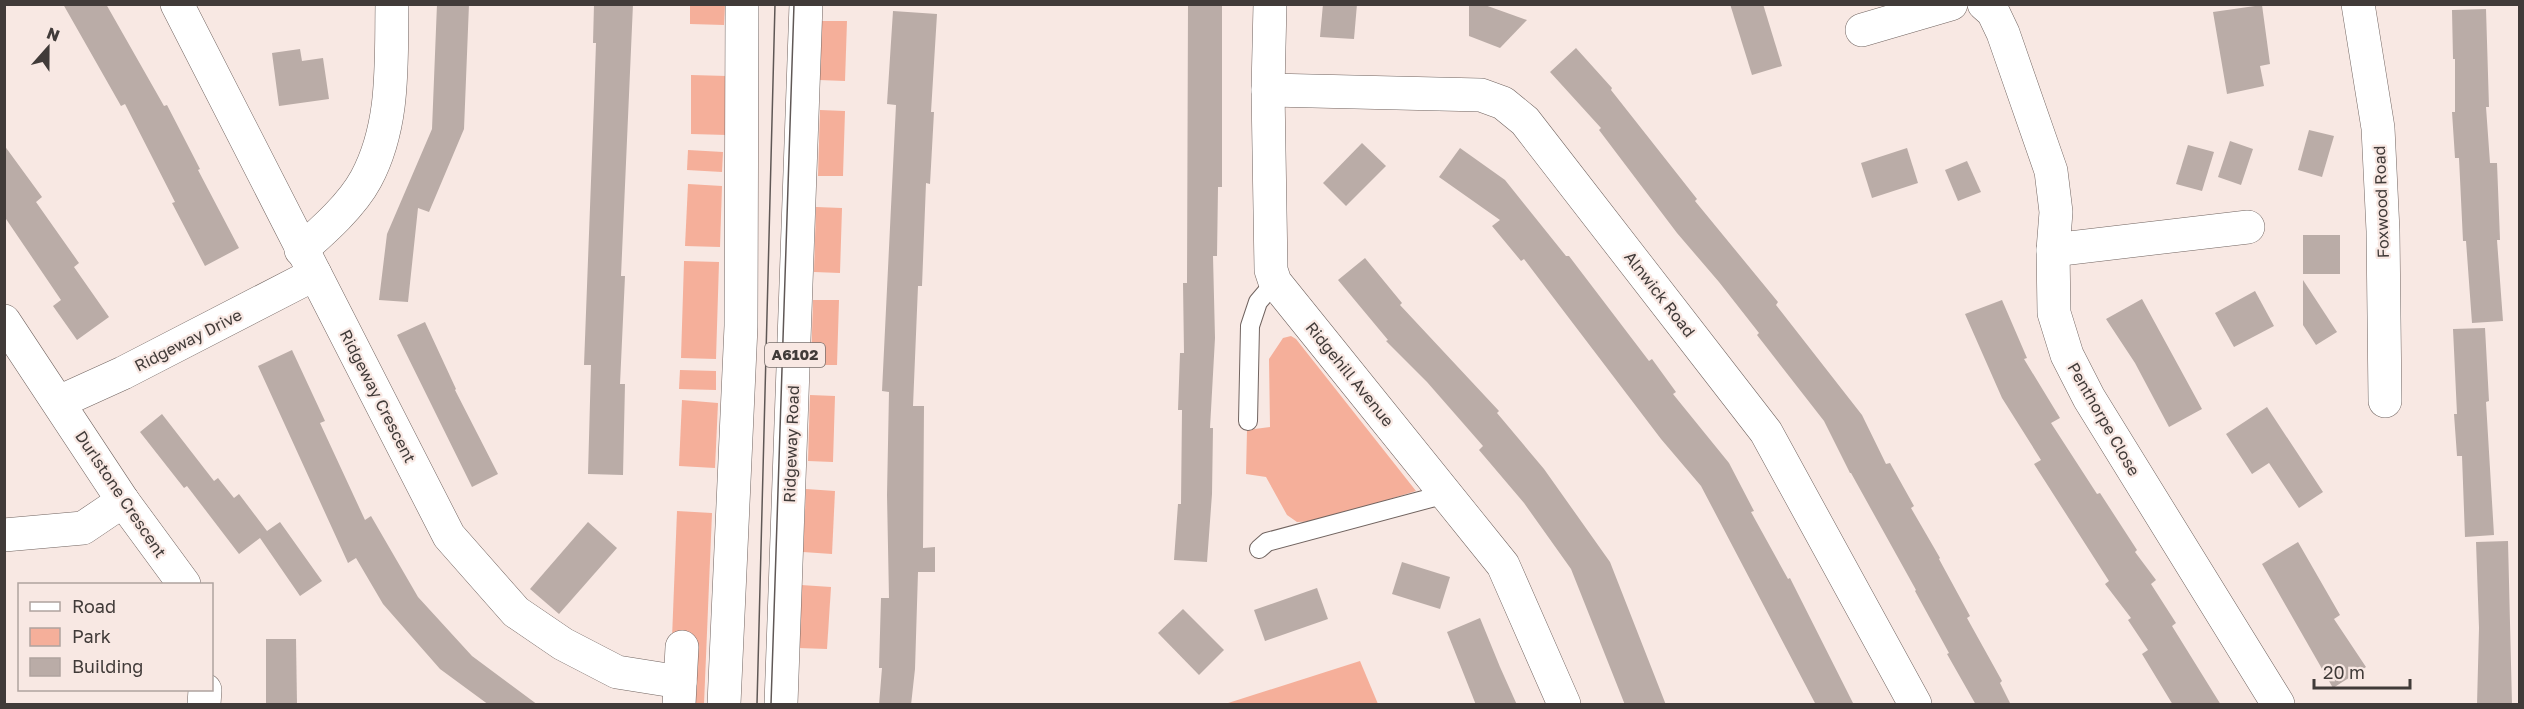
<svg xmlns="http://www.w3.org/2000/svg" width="2524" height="709" font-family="'Golos Text',sans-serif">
<rect width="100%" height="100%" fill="#f8e8e3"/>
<!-- green -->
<g fill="#f5af9a">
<polygon points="690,5 725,5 724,25 690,24"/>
<polygon points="821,21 847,21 845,81 819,80"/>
<polygon points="691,75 727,76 727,135 691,134"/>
<polygon points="820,110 845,111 843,176 818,176"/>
<polygon points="688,150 723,152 722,172 687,170"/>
<polygon points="688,184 722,186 720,247 685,246"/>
<polygon points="816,207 842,208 840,273 814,272"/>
<polygon points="684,261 719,262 716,359 681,358"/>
<polygon points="813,300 839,300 837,365 811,365"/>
<polygon points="1291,336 1296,339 1416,491 1319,521 1297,522 1287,515 1266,477 1246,474 1247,430 1270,427 1269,359 1283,338"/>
<polygon points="680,370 716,371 716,390 679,389"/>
<polygon points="810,395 835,396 833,462 808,461"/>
<polygon points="682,400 718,403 715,468 679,466"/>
<polygon points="806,489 835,491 832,554 803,552"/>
<polygon points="677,511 712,513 704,704 691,704 672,638"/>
<polygon points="801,585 831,587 827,649 798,648"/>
<polygon points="1360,661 1378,704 1225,704"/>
</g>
<!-- building -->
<g fill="#baaca7">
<polygon points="63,4 106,4 164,106 167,105 200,169 198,170 239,248 205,266 172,203 175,202 125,104 121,106"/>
<polygon points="437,4 469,4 464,129 429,212 418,208 408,302 379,300 387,234 432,129"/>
<polygon points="594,4 633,4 621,276 625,276 620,384 625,384 623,475 588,474 591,365 584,365 594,102 596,43 593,43"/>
<polygon points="1188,4 1222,4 1222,187 1218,187 1217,256 1213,256 1215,338 1210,428 1213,428 1212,494 1207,562 1174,560 1178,504 1181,504 1182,410 1178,410 1180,353 1184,353 1183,283 1187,283"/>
<polygon points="1323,4 1357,4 1354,39 1320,37"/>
<polygon points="1469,4 1482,4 1527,20 1500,48 1469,36"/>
<polygon points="1730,4 1763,4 1782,66 1752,75"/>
<polygon points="2262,5 2270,64 2260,66 2264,86 2227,94 2213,12"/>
<polygon points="2486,9 2489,107 2486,107 2490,163 2497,163 2500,240 2497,240 2503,321 2472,323 2466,241 2463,241 2459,158 2455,158 2452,112 2455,112 2455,59 2453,59 2452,10"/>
<polygon points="893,11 937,14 931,112 934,112 930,184 926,183 922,286 918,286 913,406 924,406 923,548 935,547 935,572 918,572 915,669 911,705 879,705 882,668 879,668 881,598 889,598 887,495 889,392 882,391 896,105 887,104"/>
<polygon points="1576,48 1612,88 1611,90 1697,199 1695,201 1778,302 1776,305 1862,415 1886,464 1890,463 1914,506 1911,508 1940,558 1939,559 1970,616 1967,618 2002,681 2000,683 2011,705 1976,705 1947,654 1949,653 1915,591 1916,590 1851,473 1850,473 1824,421 1757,335 1759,333 1719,282 1677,233 1599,130 1601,128 1550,72"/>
<polygon points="300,49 302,61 323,58 329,99 279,106 272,53"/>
<polygon points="2309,130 2334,136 2322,177 2298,170"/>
<polygon points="2230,141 2253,149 2241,185 2218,177"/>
<polygon points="1362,143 1386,166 1346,206 1323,183"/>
<polygon points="4,145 42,197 36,202 79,263 74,267 109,317 77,340 53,306 61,300 4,216"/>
<polygon points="2188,145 2214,152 2202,191 2176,184"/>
<polygon points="1460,148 1505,180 1566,256 1569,256 1649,361 1652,359 1676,392 1673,394 1729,463 1754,511 1751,512 1788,579 1790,578 1854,705 1816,705 1701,486 1661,439 1524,259 1521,261 1492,226 1500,220 1439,177"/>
<polygon points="1907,148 1918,183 1872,198 1861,163"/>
<polygon points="1967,161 1981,192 1958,201 1945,170"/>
<rect x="2303" y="235" width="37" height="39"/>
<polygon points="1365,258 1402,303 1400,305 1499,411 1497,413 1544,469 1610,562 1666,705 1625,705 1571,569 1524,503 1479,450 1483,446 1427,382 1386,341 1388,340 1338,280"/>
<polygon points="2303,280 2337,332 2316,345 2303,325"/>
<polygon points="2255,291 2274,326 2234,347 2215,313"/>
<polygon points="2142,299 2202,409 2169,427 2135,363 2106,319"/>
<polygon points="2002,300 2027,358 2024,359 2060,418 2051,423 2097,494 2100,493 2137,550 2135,552 2156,580 2151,584 2176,623 2172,626 2221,705 2173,705 2142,654 2148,650 2128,620 2131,618 2105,584 2109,581 2034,464 2041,460 2002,398 1965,314"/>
<polygon points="425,322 456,389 455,390 498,474 472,487 397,335"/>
<polygon points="2485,328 2489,401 2486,402 2494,535 2465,537 2462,456 2457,456 2454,414 2457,414 2453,329"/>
<polygon points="292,350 325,421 320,423 365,520 371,516 418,597 472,656 538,705 489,705 440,669 383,604 356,558 348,563 258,366"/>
<polygon points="2267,407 2323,492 2299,508 2269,463 2252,474 2226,434"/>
<polygon points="162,414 214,481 218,478 234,498 239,494 267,531 280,522 322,581 300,596 260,538 239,554 187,486 184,488 140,432"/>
<polygon points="588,522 617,548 559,614 530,589"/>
<polygon points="2508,541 2512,705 2477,705 2479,628 2476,542"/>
<polygon points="2298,542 2340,615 2334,619 2366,667 2333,688 2262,564"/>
<polygon points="1402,562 1450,577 1440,609 1392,594"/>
<polygon points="1317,588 1328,619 1265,641 1254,610"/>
<polygon points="1183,609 1224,650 1199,675 1158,633"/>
<polygon points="1480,618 1500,667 1517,705 1476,705 1447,632"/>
<polygon points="266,639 296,639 297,705 266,705"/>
</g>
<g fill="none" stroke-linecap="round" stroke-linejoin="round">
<!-- service casing -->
<g stroke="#716460" stroke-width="20">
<g id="service">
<polyline points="1248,421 1250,326 1258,302 1275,282"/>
<polyline points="1259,549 1267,542 1446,494"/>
</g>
</g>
<!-- minor casing -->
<g stroke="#716460" stroke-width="34">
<g id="minor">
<polyline points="177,4 449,536 516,612 563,644 617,672 680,682"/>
<polyline points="1270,4 1268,90 1271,270 1275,282 1503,565 1564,704"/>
<polyline points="1984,4 1993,12 2003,33 2051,171 2056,212 2053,250 2054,313 2067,355 2089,398 2278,704"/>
<polyline points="2358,4 2378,128 2383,231 2385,401"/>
<polyline points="1862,30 1951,4"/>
<polyline points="1268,90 1481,95 1503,103 1525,121 1766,432 1915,704"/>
<path d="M301 250C324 230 352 205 366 179 395 125 391 64 392 4"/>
<polyline points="2053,250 2248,227"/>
<polyline points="4,321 123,501 184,584"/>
<polyline points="59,402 123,373 315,274"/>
<polyline points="4,535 83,528 123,501"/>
<polyline points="204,704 205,690"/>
<polyline points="679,704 682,647"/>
</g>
</g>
<!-- trunk casing -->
<g stroke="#716460" stroke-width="34">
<g id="trunk">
<polyline points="724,704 741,326 742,4"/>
<polyline points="781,704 806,4"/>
</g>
</g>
<!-- service -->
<use href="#service" stroke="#fff" stroke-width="18"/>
<!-- minor -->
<use href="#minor" stroke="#fff" stroke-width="33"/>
<!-- trunk -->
<use href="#trunk" stroke="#fff" stroke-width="33"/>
<!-- tram -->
<g stroke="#5f5755" stroke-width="1.5">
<polyline points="757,704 775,4"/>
<polyline points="771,704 794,4"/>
</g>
</g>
<g text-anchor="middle" stroke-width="4.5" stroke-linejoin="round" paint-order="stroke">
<!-- shield labels -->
<rect fill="#f8e8e3" stroke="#786f6c" stroke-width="1.5" x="765" y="343" width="60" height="24" rx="4.5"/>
<g font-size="15" font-weight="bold" fill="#413b39">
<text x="795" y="360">A6102</text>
</g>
<!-- street labels -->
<g font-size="16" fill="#413b39" stroke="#f8e8e3">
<text transform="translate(2381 202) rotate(-92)" y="6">Foxwood Road</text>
<text transform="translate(1660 294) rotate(52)" y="6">Alnwick Road</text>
<text transform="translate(188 340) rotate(-27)" y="6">Ridgeway Drive</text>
<text transform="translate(1350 374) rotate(51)" y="6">Ridgehill Avenue</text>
<text transform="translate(378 396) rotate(63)" y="6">Ridgeway Crescent</text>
<text transform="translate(2104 419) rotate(60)" y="6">Penthorpe Close</text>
<text transform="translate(791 444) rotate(-88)" y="6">Ridgeway Road</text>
<text transform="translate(121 494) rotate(56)" y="6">Durlstone Crescent</text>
</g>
</g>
<!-- border -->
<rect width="2524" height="709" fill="none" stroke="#413b39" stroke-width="12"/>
<!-- legend -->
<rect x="18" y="583" width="195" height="108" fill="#f8e8e3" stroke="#afa39f" stroke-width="1.5"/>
<rect x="30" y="602" width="30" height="9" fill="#ffffff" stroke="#afa39f" stroke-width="1.5"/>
<text x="72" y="613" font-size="18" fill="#413b39">Road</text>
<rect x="30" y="628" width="30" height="18" fill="#f5af9a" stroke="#afa39f" stroke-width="1.5"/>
<text x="72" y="643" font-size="18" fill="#413b39">Park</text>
<rect x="30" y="658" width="30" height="18" fill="#baaca7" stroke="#afa39f" stroke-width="1.5"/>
<text x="72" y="673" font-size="18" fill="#413b39">Building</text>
<!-- north arrow -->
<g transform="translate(48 48) rotate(21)" stroke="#f8e8e3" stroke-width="4.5" paint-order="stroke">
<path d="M0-4.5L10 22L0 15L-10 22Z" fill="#413b39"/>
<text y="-9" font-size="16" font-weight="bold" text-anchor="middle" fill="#413b39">N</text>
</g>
<!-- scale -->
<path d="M2314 679v9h96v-9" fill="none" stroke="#413b39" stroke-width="3"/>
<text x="2323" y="679" font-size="18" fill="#413b39" stroke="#f8e8e3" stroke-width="4.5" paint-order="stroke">20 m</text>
</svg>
